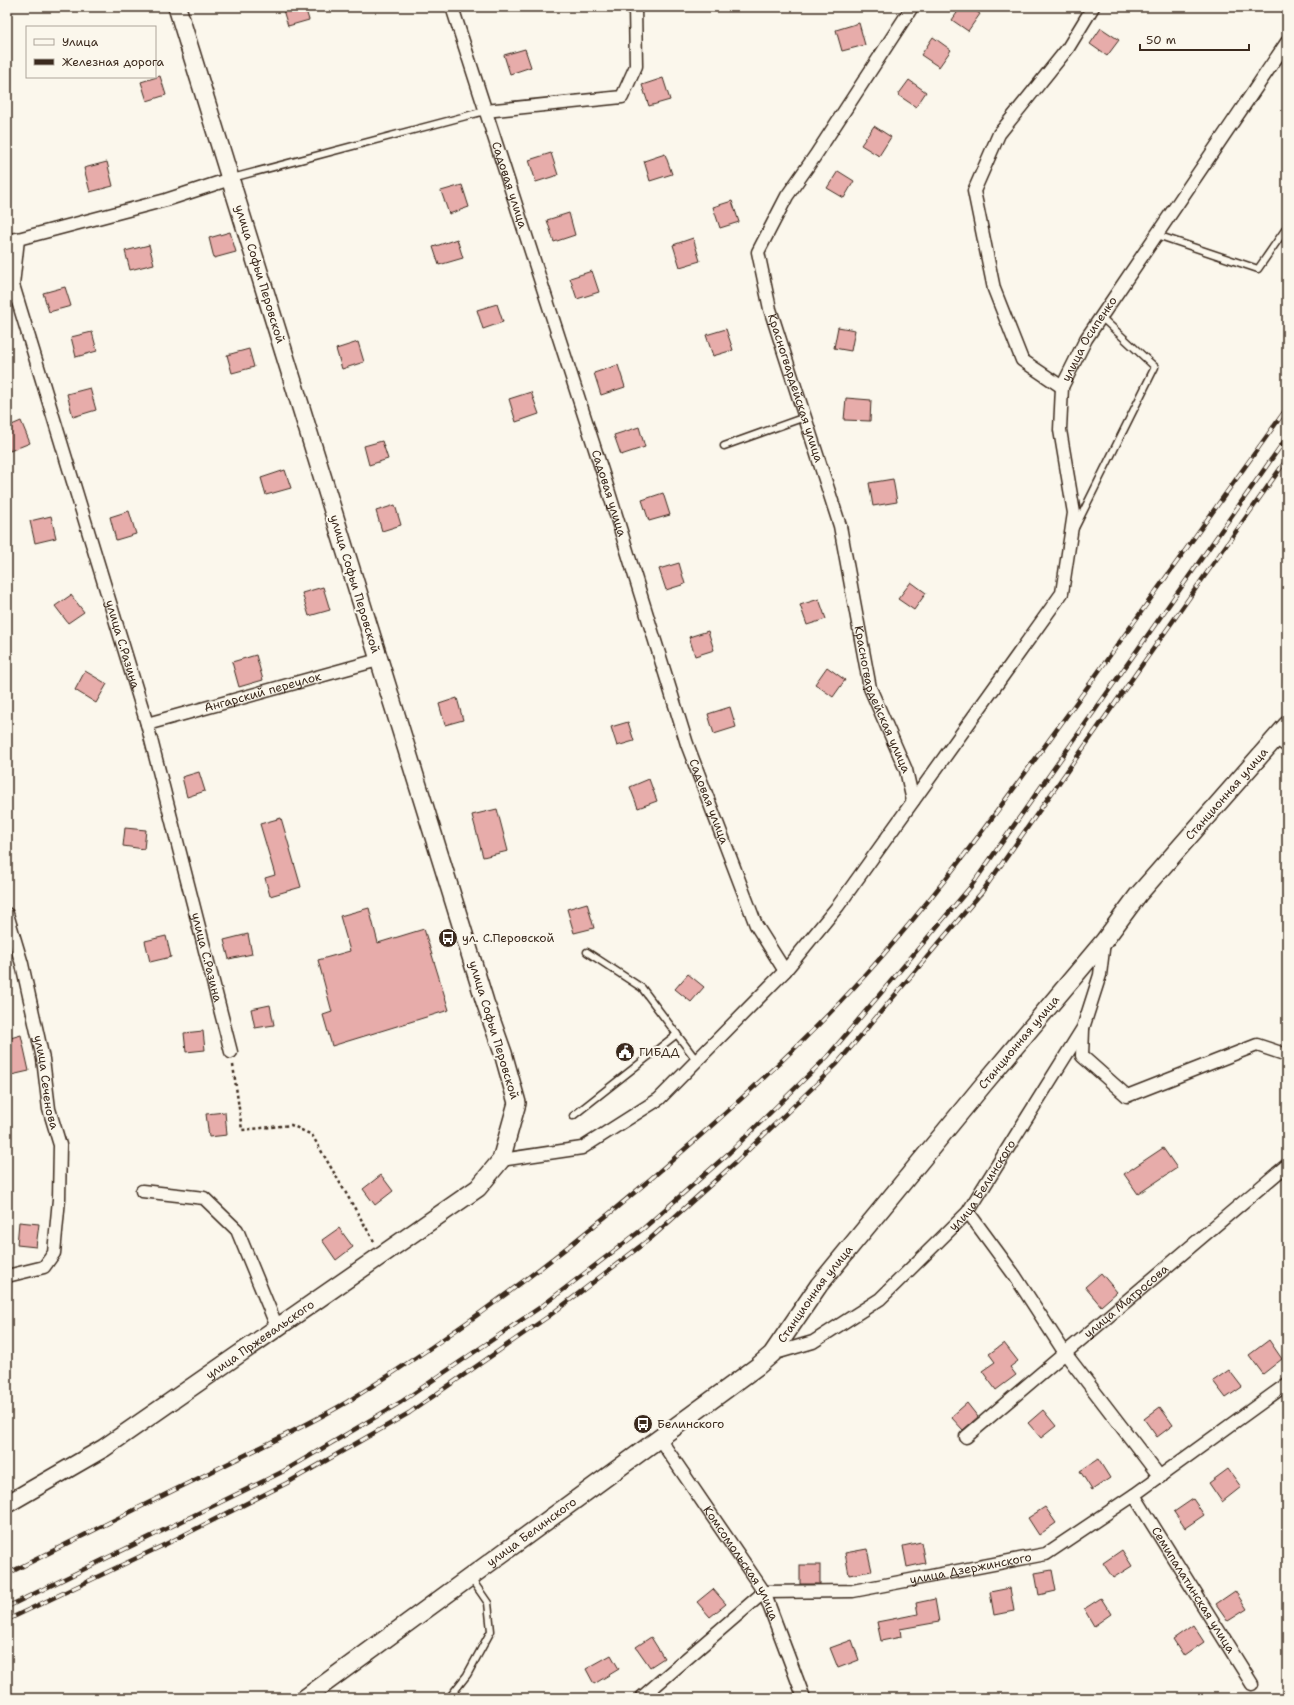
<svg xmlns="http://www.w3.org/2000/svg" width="1294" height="1705" font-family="'Shantell Sans',sans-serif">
<rect width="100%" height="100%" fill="#fbf7ec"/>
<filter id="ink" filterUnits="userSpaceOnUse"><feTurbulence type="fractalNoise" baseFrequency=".025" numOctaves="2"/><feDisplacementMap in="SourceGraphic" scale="8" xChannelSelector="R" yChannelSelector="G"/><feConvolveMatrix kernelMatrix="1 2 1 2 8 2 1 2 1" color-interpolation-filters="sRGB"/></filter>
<g filter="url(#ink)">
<!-- building -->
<g fill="#e7acaa" stroke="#3b2a1e">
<polygon points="282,7 305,7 309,20 288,26"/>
<polygon points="961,7 970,7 980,14 968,31 952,20"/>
<polygon points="859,23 865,45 842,51 836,30"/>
<polygon points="1101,28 1119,40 1107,56 1090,44"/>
<polygon points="933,37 951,50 939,67 921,55"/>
<polygon points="525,49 531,67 510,74 504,55"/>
<polygon points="160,76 166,95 147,101 141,82"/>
<polygon points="663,78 670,100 649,106 642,85"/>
<polygon points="909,80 926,92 916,107 898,95"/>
<polygon points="874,126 891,137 879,156 861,145"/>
<polygon points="551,153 558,175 536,182 529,160"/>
<polygon points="665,154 672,174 650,181 644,161"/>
<polygon points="107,162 113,186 90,192 84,168"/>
<polygon points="838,171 854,181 844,198 827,188"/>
<polygon points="462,185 469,207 449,214 441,191"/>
<polygon points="732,201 739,222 720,228 713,207"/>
<polygon points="569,213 575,235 554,242 547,220"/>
<polygon points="230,232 236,252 214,258 209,238"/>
<polygon points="693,238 700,261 680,267 673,245"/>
<polygon points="457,239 463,258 439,265 433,247"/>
<polygon points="149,245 154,264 130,270 125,251"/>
<polygon points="592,271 599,292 577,299 570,278"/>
<polygon points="65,287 71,306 49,312 43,293"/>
<polygon points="497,304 503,322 483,329 477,310"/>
<polygon points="838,327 855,330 851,351 834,348"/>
<polygon points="726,329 733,350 713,356 706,335"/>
<polygon points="92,332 97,351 76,357 71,337"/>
<polygon points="358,342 364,362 342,369 336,349"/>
<polygon points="249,349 254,367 232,373 227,355"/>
<polygon points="618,365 625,387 601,395 594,373"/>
<polygon points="90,388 96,410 73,417 67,394"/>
<polygon points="531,392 539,414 516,422 509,399"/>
<polygon points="846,398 871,400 870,421 844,420"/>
<polygon points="21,421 30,443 10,451 7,444 7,427"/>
<polygon points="639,427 645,447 621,455 614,435"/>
<polygon points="382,441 388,459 369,465 364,446"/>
<polygon points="285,470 291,488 266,495 261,478"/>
<polygon points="893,479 897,502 873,506 869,483"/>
<polygon points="663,493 670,515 649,521 642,500"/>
<polygon points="395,505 401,525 382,531 376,511"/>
<polygon points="129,511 136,534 116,540 110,517"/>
<polygon points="51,516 56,538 35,543 30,521"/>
<polygon points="679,563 685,584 666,590 659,569"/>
<polygon points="911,582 926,593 914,610 898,599"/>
<polygon points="323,587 330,610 309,616 302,593"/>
<polygon points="71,595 84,612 68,623 55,606"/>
<polygon points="819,599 826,619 807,625 800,605"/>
<polygon points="708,631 714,650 695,656 689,637"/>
<polygon points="256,655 263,680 239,687 232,662"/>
<polygon points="827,667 845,680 833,697 815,684"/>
<polygon points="85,671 107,684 96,703 75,690"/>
<polygon points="457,698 463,720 445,725 439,704"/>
<polygon points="730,707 736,727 714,734 708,714"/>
<polygon points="628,722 634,741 617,746 611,727"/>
<polygon points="199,772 205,791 187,797 182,777"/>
<polygon points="649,779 657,801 638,808 630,787"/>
<polygon points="497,809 508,851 483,857 472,815"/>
<polygon points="281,818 301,887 270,896 265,878 275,875 260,824"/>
<polygon points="125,828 146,830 144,849 123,846"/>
<polygon points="587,903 594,928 574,933 567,909"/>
<polygon points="369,908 378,943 424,929 449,1010 332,1046 323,1015 332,1012 318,960 350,951 340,916"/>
<polygon points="248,934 252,954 229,959 224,940"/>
<polygon points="166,936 171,957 150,962 145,941"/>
<polygon points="688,974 704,987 691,1002 675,989"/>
<polygon points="270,1005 274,1025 255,1028 251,1009"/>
<polygon points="203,1031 205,1050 186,1052 184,1033"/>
<polygon points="21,1035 29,1071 7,1076 7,1039"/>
<polygon points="225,1112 227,1135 209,1137 206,1114"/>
<polygon points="1163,1148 1177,1168 1138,1194 1124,1174"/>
<polygon points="381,1175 393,1191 375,1205 363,1189"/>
<polygon points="19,1222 39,1224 36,1247 17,1245"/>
<polygon points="339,1228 353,1247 336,1260 322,1240"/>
<polygon points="1101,1273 1117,1292 1101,1306 1085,1287"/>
<polygon points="1269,1340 1282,1359 1263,1374 1249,1355"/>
<polygon points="1004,1343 1018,1361 1010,1367 1016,1375 996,1390 982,1371 995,1362 989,1354"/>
<polygon points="1229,1370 1242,1387 1226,1398 1213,1381"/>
<polygon points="967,1403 978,1417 963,1430 951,1417"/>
<polygon points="1160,1407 1173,1425 1157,1437 1144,1419"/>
<polygon points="1043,1410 1056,1426 1041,1438 1028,1423"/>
<polygon points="1098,1459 1110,1478 1092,1490 1080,1471"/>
<polygon points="1228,1469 1241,1487 1222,1502 1209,1483"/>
<polygon points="1193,1499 1204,1515 1185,1528 1174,1512"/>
<polygon points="1045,1507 1056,1523 1039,1535 1028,1518"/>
<polygon points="921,1542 925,1563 907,1567 903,1546"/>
<polygon points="867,1549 872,1571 849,1575 845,1553"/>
<polygon points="1122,1550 1132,1566 1113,1578 1103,1563"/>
<rect x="800" y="1565" width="20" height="19"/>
<polygon points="1052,1570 1056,1591 1039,1595 1035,1573"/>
<polygon points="1010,1588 1014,1611 994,1615 990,1592"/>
<polygon points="713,1589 726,1604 710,1617 697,1602"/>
<polygon points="1235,1591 1247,1609 1228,1621 1216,1604"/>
<polygon points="1101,1598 1111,1614 1094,1626 1084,1609"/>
<polygon points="935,1599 939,1622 900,1629 901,1637 881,1641 877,1622 918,1614 916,1603"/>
<polygon points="1193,1625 1204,1642 1184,1656 1173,1639"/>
<polygon points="651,1637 664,1658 650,1667 636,1647"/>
<polygon points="852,1640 859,1660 838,1668 830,1648"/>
<polygon points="611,1655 619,1669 594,1684 586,1669"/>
</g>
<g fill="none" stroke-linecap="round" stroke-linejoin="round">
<!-- lane casing -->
<g stroke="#3b2a1e" stroke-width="9">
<g id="lane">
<polyline points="232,178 485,111"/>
<polyline points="1157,235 1258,269 1287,227"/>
<polyline points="724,446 805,417"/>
<polyline points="1075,528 1155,367 1101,317"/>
<polyline points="587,952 642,988 697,1061"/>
<polyline points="573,1116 677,1034"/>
<polyline points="449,1698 467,1675 491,1631 488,1603 470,1577"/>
</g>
</g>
<!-- street casing -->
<g stroke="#3b2a1e" stroke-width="15">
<g id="street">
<path id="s1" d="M452 7 606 483 687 744 756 925 785 971"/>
<path id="s2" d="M912 7 815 156 787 196 758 252 770 309 840 526 870 688 906 770 913 801"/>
<polyline points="485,111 622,97 636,66 635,7"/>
<path id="s3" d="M18 239 13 285 147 724 231 1052"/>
<polyline points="7,240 18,239 166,200 230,179"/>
<polyline points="1062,387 1022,360 994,289 974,191 999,134 1068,48 1093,7"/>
<path id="s4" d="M147 724 378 660"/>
<polyline points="1275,738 1287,746"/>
<path id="s5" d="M7 914 22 964 43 1059 49 1109 60 1145 59 1199 54 1253 44 1267 7 1276"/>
<polyline points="1083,1029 1082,1056 1127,1096 1257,1045 1287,1055"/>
<path id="s6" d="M501 1160 582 1148 659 1099 785 971 838 906 1062 593 1074 513 1060 430 1062 387 1086 339 1287 42"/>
<polyline points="142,1191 204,1198 237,1230 277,1327"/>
<polyline points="968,1212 1015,1276 1065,1353 1160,1477"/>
<path id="s7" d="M772 1354 813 1342 880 1299 968 1212 1083 1028 1100 975 1104 941"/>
<path id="s8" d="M966 1437 1287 1165"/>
<path id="s9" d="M659 1438 764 1592 804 1698"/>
<path id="s10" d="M1134 1495 1252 1684"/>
<path id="s11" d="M641 1698 764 1592 853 1591 1046 1554 1134 1495 1287 1384"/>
</g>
</g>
<!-- secondary casing -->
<g stroke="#3b2a1e" stroke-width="20">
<g id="secondary">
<path id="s12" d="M7 1504 104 1448 478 1188 501 1160 517 1103 503 1053 485 1002 177 7"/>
<path id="s13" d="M305 1698 758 1366 772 1354 819 1285 983 1085 1104 941 1138 895 1287 725"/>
</g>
</g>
<!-- path -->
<polyline stroke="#3b2a1e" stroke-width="2.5" stroke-dasharray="3 3" stroke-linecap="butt" points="233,1065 242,1130 291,1125 312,1135 375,1243"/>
<!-- lane -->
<use href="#lane" stroke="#fbf7ec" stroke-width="6"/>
<!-- street -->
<use href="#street" stroke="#fbf7ec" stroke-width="12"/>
<!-- secondary -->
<use href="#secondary" stroke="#fbf7ec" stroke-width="17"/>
<!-- rail casing -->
<g stroke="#3b2a1e" stroke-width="4.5">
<g id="rail">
<path d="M7 1574C73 1541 139 1507 205 1475 252 1451 301 1429 347 1402 470 1326 585 1238 693 1142 751 1091 807 1039 859 982 940 893 1010 794 1081 696 1150 600 1218 504 1287 408"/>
<polyline points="7,1607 284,1471 401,1402 542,1306 644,1228 729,1153 827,1057 972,885 1287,437"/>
<polyline points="7,1620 166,1544 287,1483 409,1413 549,1316 651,1238 736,1162 836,1065 982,892 1287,459"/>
</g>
</g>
<!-- rail -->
<use href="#rail" stroke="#fbf7ec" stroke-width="3" stroke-dasharray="9" stroke-linecap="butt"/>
</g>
</g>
<!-- icons -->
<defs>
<g id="bus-disc" transform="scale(1)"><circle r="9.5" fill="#3b2a1e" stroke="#fbf7ec"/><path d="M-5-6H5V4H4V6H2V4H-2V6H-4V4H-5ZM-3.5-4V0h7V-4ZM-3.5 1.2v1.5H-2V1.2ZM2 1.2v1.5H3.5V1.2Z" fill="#fff"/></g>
<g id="civic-disc" transform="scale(1)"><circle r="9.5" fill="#3b2a1e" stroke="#fbf7ec"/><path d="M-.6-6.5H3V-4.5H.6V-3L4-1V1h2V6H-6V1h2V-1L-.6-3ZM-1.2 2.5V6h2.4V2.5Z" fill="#fff"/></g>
</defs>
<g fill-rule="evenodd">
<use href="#bus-disc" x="448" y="938"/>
<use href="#civic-disc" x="625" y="1052"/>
<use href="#bus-disc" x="643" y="1424"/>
</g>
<g text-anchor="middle" stroke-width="4" stroke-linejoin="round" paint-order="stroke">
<!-- street labels -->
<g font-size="12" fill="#3b2a1e" stroke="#fbf7ec">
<text dy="4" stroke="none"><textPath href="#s1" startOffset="187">Садовая улица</textPath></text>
<text transform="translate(260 274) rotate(73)" y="4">улица Софьи Перовской</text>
<text dy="4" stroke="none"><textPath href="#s6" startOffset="1085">улица Осипенко</textPath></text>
<text dy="4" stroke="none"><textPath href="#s2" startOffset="431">Красногвардейская улица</textPath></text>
<text dy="4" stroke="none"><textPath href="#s1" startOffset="511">Садовая улица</textPath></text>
<text transform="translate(355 584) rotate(73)" y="4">улица Софьи Перовской</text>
<text dy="4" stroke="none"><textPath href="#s3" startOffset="422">улица С.Разина</textPath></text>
<text dy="4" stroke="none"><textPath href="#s4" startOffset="120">Ангарский переулок</textPath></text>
<text dy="4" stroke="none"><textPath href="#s2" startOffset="755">Красногвардейская улица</textPath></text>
<text dy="4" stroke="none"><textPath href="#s13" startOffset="1302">Станционная улица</textPath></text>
<text dy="4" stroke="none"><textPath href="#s1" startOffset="835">Садовая улица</textPath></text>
<text dy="4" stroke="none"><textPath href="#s3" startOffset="746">улица С.Разина</textPath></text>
<text transform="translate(494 1030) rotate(73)" y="4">улица Софьи Перовской</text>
<text dy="4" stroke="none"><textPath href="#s13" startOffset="978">Станционная улица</textPath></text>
<text dy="4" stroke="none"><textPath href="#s5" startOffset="173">улица Сеченова</textPath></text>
<text dy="4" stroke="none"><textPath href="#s7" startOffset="276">улица Белинского</textPath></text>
<text dy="4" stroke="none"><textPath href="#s13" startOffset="654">Станционная улица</textPath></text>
<text dy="4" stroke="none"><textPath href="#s8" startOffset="210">улица Матросова</textPath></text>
<text dy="4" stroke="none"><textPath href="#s12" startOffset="302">улица Пржевальского</textPath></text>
<text dy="4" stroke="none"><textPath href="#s13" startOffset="281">улица Белинского</textPath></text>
<text dy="4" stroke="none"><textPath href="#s9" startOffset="150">Комсомольская улица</textPath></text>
<text dy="4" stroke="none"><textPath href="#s11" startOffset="371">улица Дзержинского</textPath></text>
<text dy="4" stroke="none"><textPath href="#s10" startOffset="112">Семипалатинская улица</textPath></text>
</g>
<!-- poi labels -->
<g font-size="12" fill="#3b2a1e" stroke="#fbf7ec" text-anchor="start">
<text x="462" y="942">ул. С.Перовской</text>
<text x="639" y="1056">ГИБДД</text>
<text x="657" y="1428">Белинского</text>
</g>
</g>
<!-- margin -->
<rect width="1294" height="1705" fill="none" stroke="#fbf7ec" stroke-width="24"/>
<rect x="12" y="12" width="1270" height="1681" fill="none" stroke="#3b2a1e" stroke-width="1.5" filter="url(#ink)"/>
<!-- legend -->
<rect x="26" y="26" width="130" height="52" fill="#fbf7ec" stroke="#aea59a"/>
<rect x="34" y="39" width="20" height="6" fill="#fbf7ec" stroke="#aea59a"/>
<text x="62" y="46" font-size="12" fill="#3b2a1e">Улица</text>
<rect x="34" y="59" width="20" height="6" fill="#3b2a1e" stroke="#aea59a"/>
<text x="62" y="66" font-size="12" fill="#3b2a1e">Железная дорога</text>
<!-- scale -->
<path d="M1140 44v6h109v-6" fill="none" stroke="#3b2a1e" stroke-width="2"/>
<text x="1146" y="44" font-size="12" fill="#3b2a1e" stroke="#fbf7ec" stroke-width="3" paint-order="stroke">50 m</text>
</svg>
